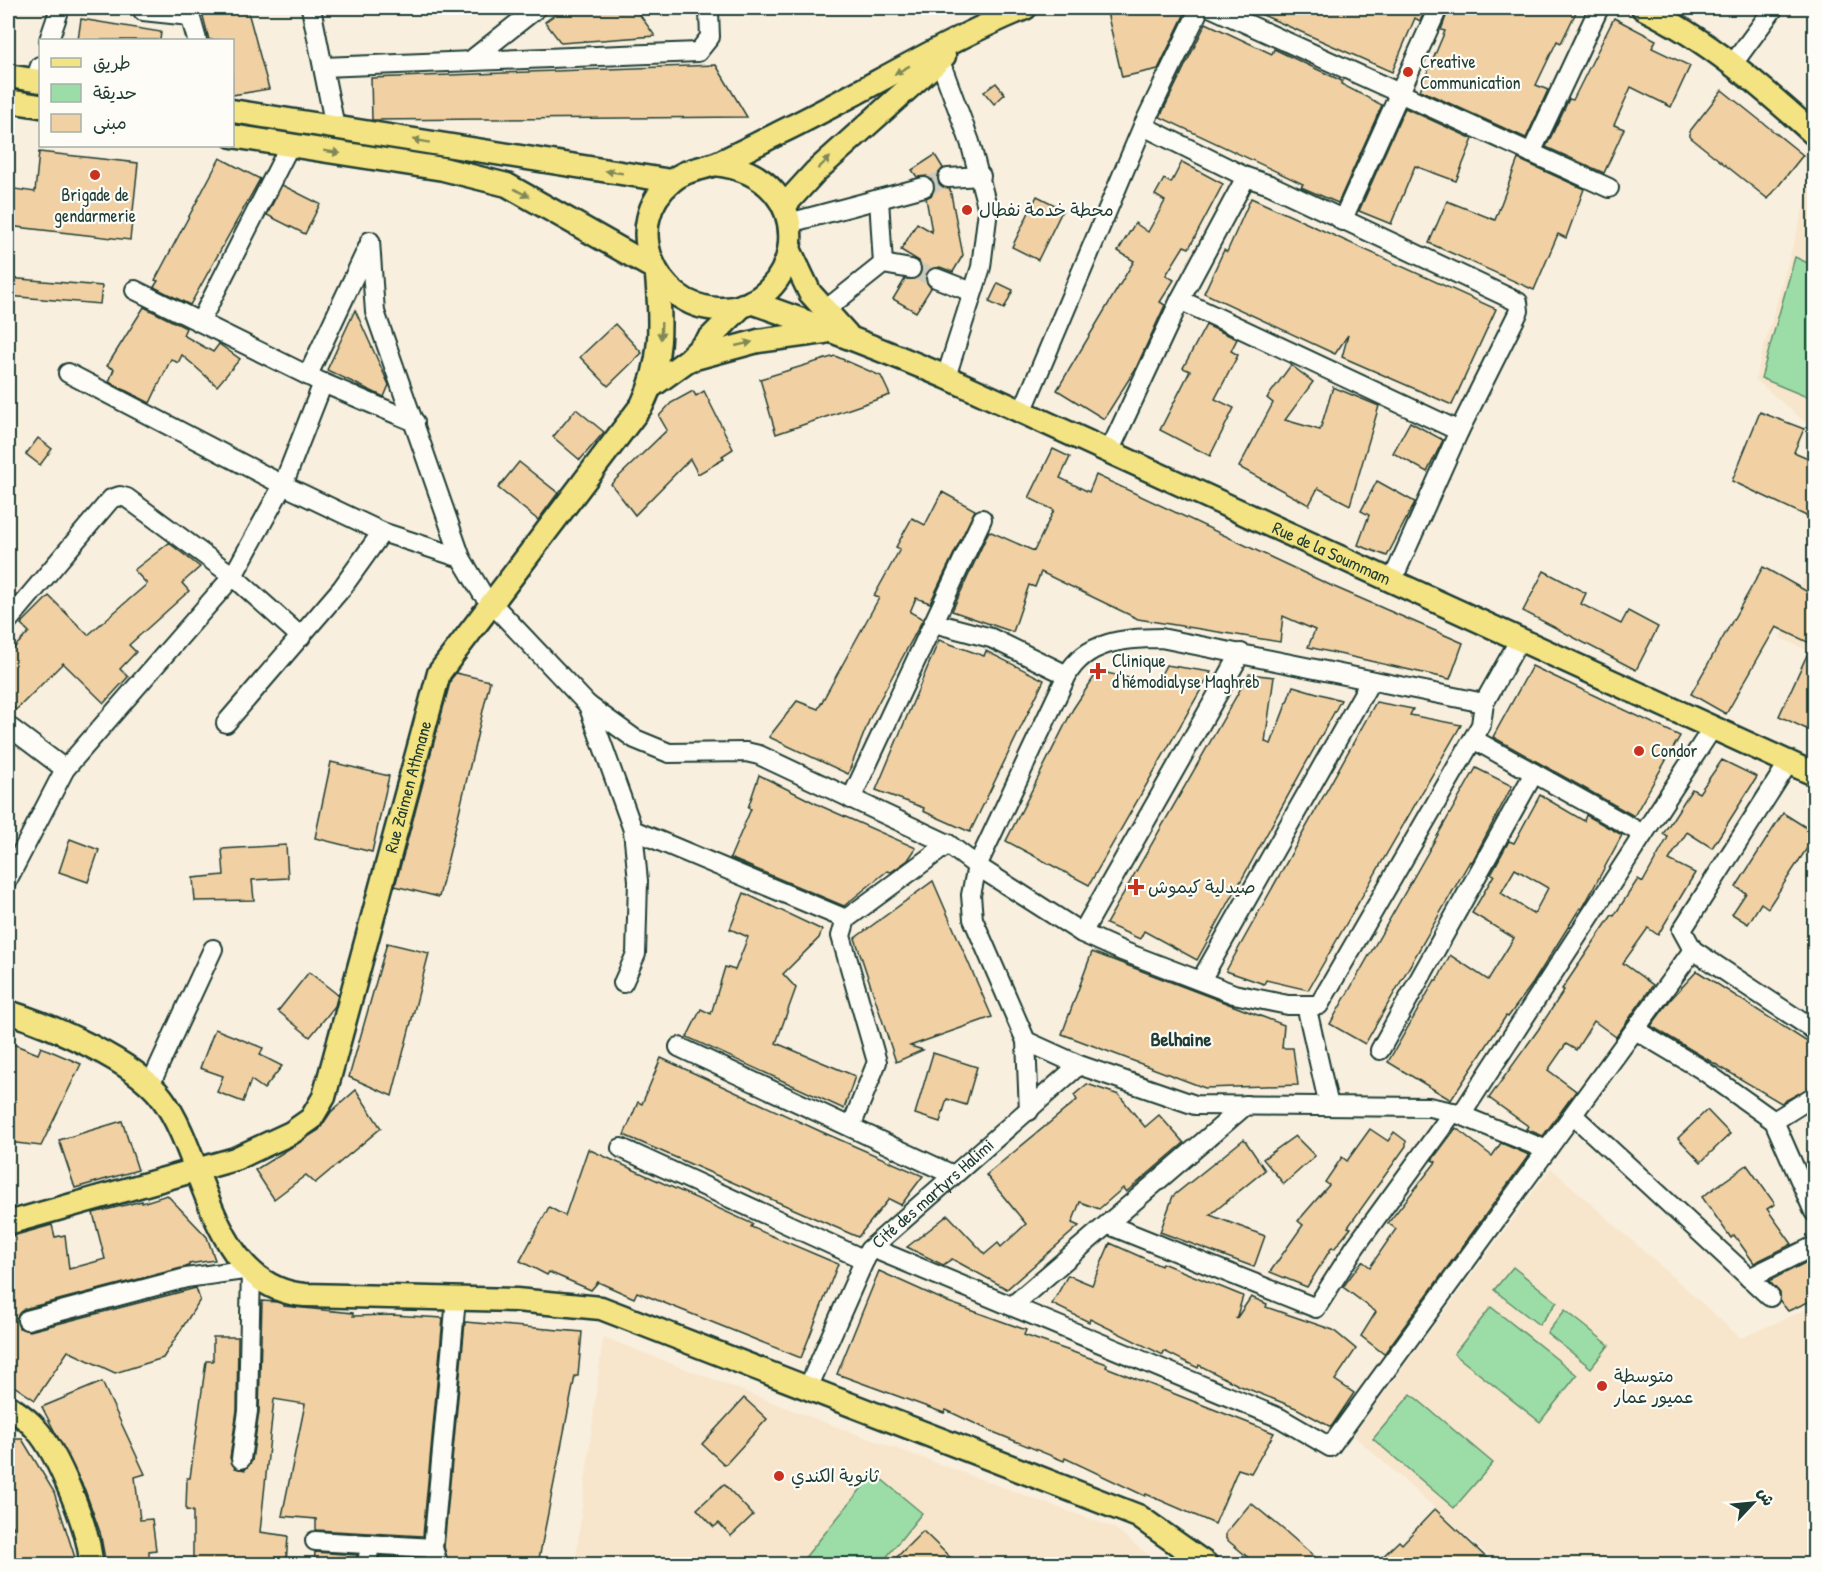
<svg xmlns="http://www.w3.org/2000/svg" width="1822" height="1572" font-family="'Patrick Hand','Playpen Sans Arabic',sans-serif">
<rect width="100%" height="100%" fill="#f9efde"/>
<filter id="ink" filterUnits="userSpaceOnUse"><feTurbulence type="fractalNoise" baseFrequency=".0167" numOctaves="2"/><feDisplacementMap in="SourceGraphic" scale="12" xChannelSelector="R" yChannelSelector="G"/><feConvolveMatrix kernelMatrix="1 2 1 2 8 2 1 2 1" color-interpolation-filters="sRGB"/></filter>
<g filter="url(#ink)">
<!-- built -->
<g fill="#f7e6cc">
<polygon points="1814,171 1814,430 1755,379"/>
<polygon points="1814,553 1814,653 1780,638"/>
<polygon points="1551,1168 1741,1338 1814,1306 1814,1564 1498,1564 1353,1435"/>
<polygon points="603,1337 829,1424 1115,1528 1159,1564 575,1564"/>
</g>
<!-- green -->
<g fill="#9cdda7" stroke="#5e8d6e" stroke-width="1.5">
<polygon points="1795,257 1814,266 1814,400 1761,378"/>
<polygon points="1513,1267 1557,1302 1539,1325 1494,1290"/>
<polygon points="1491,1307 1577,1375 1540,1422 1454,1354"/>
<polygon points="1565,1310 1609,1345 1591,1368 1547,1333"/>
<polygon points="1411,1394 1493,1463 1454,1508 1373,1439"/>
<polygon points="874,1473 922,1513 881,1564 808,1564 803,1560"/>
</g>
<!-- building -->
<g fill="#f1d1a3" stroke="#1f3d34" stroke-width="1.5" fill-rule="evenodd">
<polygon points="201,8 247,8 269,89 232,95 232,40 209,40"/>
<polygon points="564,8 635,8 655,36 561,43 545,22"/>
<polygon points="1106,8 1182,8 1184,15 1158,69 1122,77"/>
<polygon points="1247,8 1426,8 1420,21 1415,18 1392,72"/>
<polygon points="1449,8 1578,8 1561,43 1557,41 1536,85 1548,90 1526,138 1420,90 1445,31 1441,30"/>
<polygon points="1614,18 1656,40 1652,48 1690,66 1671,107 1631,87 1614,125 1624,129 1604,173 1546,147 1569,99 1573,100"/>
<polygon points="81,19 161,32 160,40 78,40"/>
<polygon points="1206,23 1272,54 1274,49 1342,81 1341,84 1382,105 1338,203 1301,187 1303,184 1160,117"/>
<polygon points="716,65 747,117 372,120 371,78"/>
<polygon points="996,83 1005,94 994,104 984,92"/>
<polygon points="1722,90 1803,155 1768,199 1690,137 1690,131"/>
<polygon points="1405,108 1473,139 1456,181 1415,166 1391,224 1359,211"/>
<polygon points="39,152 138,163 130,240 8,226 8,188 35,192"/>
<polygon points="935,155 943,168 938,174 938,184 950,189 963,255 953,272 940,267 929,270 925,279 931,288 916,312 893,299 905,279 915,279 922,272 919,261 901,250 917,223 932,232 926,198 932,195 935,184 927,176 917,177 912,170"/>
<polygon points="220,158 260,179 190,305 154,287 158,281 155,280"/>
<polygon points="1518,159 1584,189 1566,238 1558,234 1534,290 1429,243 1447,201 1495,220"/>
<polygon points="1182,162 1223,184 1189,248 1184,246 1166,275 1174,280 1160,302 1165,305 1136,368 1104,419 1057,390 1134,261 1118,251 1135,223 1148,232 1165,201 1155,195 1164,179 1171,183"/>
<polygon points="282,185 320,204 305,234 267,215"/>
<polygon points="1037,196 1063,209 1038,260 1012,247"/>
<polygon points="1251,198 1496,309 1452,405 1342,357 1348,335 1335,354 1204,293 1224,250 1227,252"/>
<polygon points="8,278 102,286 100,304 8,296"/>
<polygon points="998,283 1013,290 1004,309 989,302"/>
<polygon points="144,307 186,328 183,335 213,352 219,344 240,359 217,386 182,355 178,363 171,359 150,403 109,382 114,369 107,366"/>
<polygon points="355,310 389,385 384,397 327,370"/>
<polygon points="615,324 642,353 608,386 580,357"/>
<polygon points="1206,325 1237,339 1231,351 1238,355 1215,399 1234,408 1210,456 1160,430 1190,371 1183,368"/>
<polygon points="835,356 881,376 890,395 776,434 760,379"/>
<polygon points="1291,365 1313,382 1285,420 1320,430 1333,387 1379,406 1350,505 1318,488 1309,505 1239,467 1273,403 1267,398"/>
<polygon points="693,391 696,396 704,391 733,449 722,456 724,459 698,474 690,459 635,515 611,484 667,430 659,416 671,403"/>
<polygon points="576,409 604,432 580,460 553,437"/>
<polygon points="1760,412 1804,429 1794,452 1815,461 1815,520 1732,481"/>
<polygon points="1410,422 1443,440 1427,472 1393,453"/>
<polygon points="38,438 52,449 40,465 26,454"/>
<polygon points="1053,449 1070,457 1060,478 1089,492 1096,475 1332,586 1463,643 1450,679 1308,647 1315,630 1283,616 1280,642 1138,619 1041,572 1035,587 1029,585 1013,632 952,611 989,531 1034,551 1054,510 1029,498"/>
<polygon points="519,462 558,493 538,520 498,488"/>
<polygon points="1377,481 1415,502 1387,556 1358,545 1369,515 1361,511"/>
<polygon points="942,492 975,510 930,603 916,598 910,612 923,619 870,718 848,774 769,737 797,701 818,709 879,598 874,596 900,549 896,547 912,518 925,525"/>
<polygon points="169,543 200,567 182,583 189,591 129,645 136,652 120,669 128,677 104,703 63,663 16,710 8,702 8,654 29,632 21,624 49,596 88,635 147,584 134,570"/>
<polygon points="1763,567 1815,596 1815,733 1779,716 1812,644 1776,627 1726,714 1691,694"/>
<polygon points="1544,571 1586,593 1581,604 1621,624 1628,611 1658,627 1636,670 1523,611"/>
<polygon points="939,640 984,656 986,651 1044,680 970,832 923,811 924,808 876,790"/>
<polygon points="1166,665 1211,672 1089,885 1006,841 1073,709 1098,671 1156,684"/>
<polygon points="1532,666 1680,736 1634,816 1493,737"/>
<polygon points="456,673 490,681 439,897 395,886 451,679"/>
<polygon points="1249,674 1274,677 1265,742 1271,744 1293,686 1341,700 1197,960 1144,931 1140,939 1106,924"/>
<polygon points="1376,702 1413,709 1410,715 1461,725 1308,990 1266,980 1264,984 1226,971"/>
<polygon points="1722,760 1757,777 1712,848 1687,832 1669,860 1695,873 1658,935 1648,928 1623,963 1653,985 1616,1037 1594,1021 1576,1050 1566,1044 1548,1070 1576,1091 1543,1136 1526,1129 1528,1126 1489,1098 1538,1030 1564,990 1562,989 1612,915 1614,916 1638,879 1643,882 1668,837 1663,834 1692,789 1699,793"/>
<polygon points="331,762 389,776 372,852 315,838"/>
<polygon points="1476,768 1512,786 1472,862 1470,861 1365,1044 1330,1024"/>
<polygon points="759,775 823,807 916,848 908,860 891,872 887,871 844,906 730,858 751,809 748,808"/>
<path d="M1540 795 1584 821 1586 815 1622 835 1586 902 1582 909 1580 908 1533 983 1508 1017 1506 1016 1451 1100 1388 1062 1435 980 1437 981 1450 955 1488 980 1514 938 1472 913 1494 875 1491 874 1509 841 1514 843ZM1515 869 1548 888 1534 914 1501 893Z"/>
<polygon points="1783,813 1815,833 1815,836 1768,908 1761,903 1748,924 1732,914 1746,893 1736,887"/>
<polygon points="70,839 99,850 88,882 59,872"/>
<polygon points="286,845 288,878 252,880 254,900 195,901 193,878 224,875 222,849"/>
<polygon points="933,881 992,1017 910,1046 923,1050 896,1062 855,938"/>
<polygon points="744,893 822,930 819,938 783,974 796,988 776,1043 855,1076 844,1109 687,1037 701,1009 711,1014 725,967 735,970 748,937 730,929"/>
<polygon points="387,943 429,953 392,1096 349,1077"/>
<polygon points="1092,952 1284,1025 1282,1048 1293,1048 1298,1085 1205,1088 1062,1034"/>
<polygon points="1697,971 1815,1047 1815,1085 1781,1103 1651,1026 1671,999"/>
<polygon points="309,972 338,995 335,1006 310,1037 278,1011"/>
<polygon points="215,1029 263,1048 260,1055 282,1066 264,1089 251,1080 243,1102 217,1092 223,1076 200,1068"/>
<polygon points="8,1042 38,1054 41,1047 81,1064 41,1146 8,1142"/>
<polygon points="933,1053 977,1067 966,1105 947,1099 940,1122 915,1114"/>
<polygon points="661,1058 822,1132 923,1176 901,1205 889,1199 858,1237 624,1135 638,1102 642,1104"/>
<polygon points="1087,1084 1119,1095 1145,1127 1159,1115 1184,1143 1136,1184 1126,1192 1123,1188 1099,1209 1080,1202 1072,1223 1079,1226 1007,1289 952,1259 943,1265 907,1247 948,1215 985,1254 998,1243 1001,1247 1026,1224 986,1175 1077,1100 1074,1095"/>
<polygon points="356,1090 381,1128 315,1183 306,1175 274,1199 255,1170 319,1130 331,1112"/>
<polygon points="1707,1110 1730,1134 1701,1162 1678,1138"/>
<polygon points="122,1121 138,1170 75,1188 59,1140"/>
<polygon points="1456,1128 1492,1156 1501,1143 1529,1155 1384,1354 1361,1336 1376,1312 1343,1287 1362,1261 1370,1267 1396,1229 1388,1223 1436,1162 1432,1160"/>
<polygon points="1370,1129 1388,1141 1394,1132 1406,1141 1406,1146 1348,1227 1351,1228 1334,1249 1332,1247 1307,1287 1270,1272 1303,1225 1298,1221 1329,1185 1325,1182 1342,1157 1347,1161"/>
<polygon points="1295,1136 1315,1156 1284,1184 1263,1159"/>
<polygon points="1244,1139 1265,1170 1210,1215 1265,1236 1254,1267 1160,1232 1173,1196"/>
<polygon points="588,1149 753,1224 751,1227 838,1264 801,1358 637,1292 634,1298 598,1282 591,1290 549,1272 547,1275 520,1261 549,1207 565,1216"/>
<polygon points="1747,1165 1775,1204 1767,1209 1792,1244 1754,1263 1734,1235 1731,1238 1702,1197"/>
<polygon points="167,1195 207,1237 215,1260 189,1264 189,1266 24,1309 16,1318 19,1328 30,1331 196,1288 200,1300 163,1358 115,1373 68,1351 35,1400 8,1382 8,1318 12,1311 8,1281 15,1279 9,1237 52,1225 55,1237 65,1235 69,1269 91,1263 105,1259 93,1213 142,1201 142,1203"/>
<polygon points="1110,1243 1161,1266 1162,1263 1243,1296 1236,1319 1251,1297 1267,1304 1266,1307 1333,1330 1356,1349 1335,1380 1354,1393 1331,1427 1296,1408 1238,1385 1199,1365 1198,1368 1164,1351 1163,1355 1090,1319 1089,1322 1052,1304 1068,1275 1092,1285"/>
<polygon points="1815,1258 1815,1299 1788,1311 1780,1301 1780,1293 1769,1281"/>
<polygon points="879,1271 948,1302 1026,1330 1024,1335 1107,1364 1106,1367 1274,1433 1251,1473 1238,1469 1215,1524 1146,1494 1145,1496 1065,1458 1064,1461 993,1432 946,1410 944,1413 837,1374"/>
<polygon points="262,1301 277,1302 284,1304 284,1306 353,1313 353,1316 391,1315 443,1318 423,1536 316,1530 316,1519 282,1516 305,1404 274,1399 260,1532 288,1536 286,1564 193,1564 193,1511 186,1510 187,1478 190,1478 206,1361 213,1361 213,1337 238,1337 237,1410 230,1458 235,1468 245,1470 252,1461 259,1412"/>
<polygon points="465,1322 582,1332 578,1376 575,1376 538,1564 449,1564 444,1547"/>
<polygon points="102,1382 145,1474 135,1477 140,1520 152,1519 156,1550 149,1551 149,1564 106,1564 100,1532 85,1490 42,1407"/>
<polygon points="744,1398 767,1419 725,1465 702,1444"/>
<polygon points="8,1439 22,1439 54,1492 77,1564 8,1564 8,1534 14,1527 8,1521"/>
<polygon points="724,1484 753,1515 731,1536 719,1523 714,1527 697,1509"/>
<polygon points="1251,1503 1284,1530 1323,1564 1256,1564 1226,1539 1226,1533"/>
<polygon points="1435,1509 1493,1564 1375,1564 1399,1541 1402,1544"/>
<polygon points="923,1531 957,1564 890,1564"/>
<polygon points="315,1552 357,1555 356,1564 314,1564"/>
<polygon points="380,1556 425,1559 426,1564 378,1564"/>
</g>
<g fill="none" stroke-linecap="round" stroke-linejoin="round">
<!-- minor-tunnel -->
<g stroke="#cdcbbc" stroke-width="18" stroke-dasharray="18 9" stroke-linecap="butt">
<polyline points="924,187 948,178"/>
<polyline points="911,269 936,278"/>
</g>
<!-- minor casing -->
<g stroke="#1f3d34" stroke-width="22">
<g id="minor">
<polyline points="188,8 197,40"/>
<polyline points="311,8 335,127"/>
<polyline points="1212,8 1609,188"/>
<polyline points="143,11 190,16"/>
<polyline points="49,40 60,8"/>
<polyline points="470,61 537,8"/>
<polyline points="940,61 970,142 988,210 981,267 946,377"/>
<polyline points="1732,65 1774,8"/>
<polyline points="323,67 698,52 710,37 709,12 706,8"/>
<polyline points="35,80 40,66"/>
<polyline points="1143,126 1246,177 1270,185 1518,302 1519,311 1459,431 1392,581"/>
<polyline points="1531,153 1599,8"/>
<polyline points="948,178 981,176"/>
<polyline points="879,199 883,264"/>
<polyline points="1342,221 1438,8"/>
<polyline points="789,223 924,187"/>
<polyline points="370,241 375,312 461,558 482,593 588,705 635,739 669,753 746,752 759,755 948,844 977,866 1082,933 1122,951 1234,994 1288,1005 1319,1005 1481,725 1484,703 1520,639"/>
<polyline points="936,278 972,292"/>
<polyline points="135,290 323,383 415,422"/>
<polyline points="1180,300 1459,431"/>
<polyline points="824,311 883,264 911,269"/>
<polyline points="200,322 290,145"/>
<polyline points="68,373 283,485 382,532 461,558"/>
<polyline points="308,375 370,243"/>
<polyline points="1022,412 1143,126 1197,14 1197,8"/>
<polyline points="1109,452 1180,300 1246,177"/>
<polyline points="8,621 111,499 120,496 127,498 233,576 301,637"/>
<polyline points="934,623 991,638 1067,675"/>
<polyline points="588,705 633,830 638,881 636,954 623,983"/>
<polyline points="226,723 342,588 382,532"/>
<polyline points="8,726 65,769"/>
<polyline points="1473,739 1643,834"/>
<polyline points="1789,762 1682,930 1693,950 1814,1030"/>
<polyline points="851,799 982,519"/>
<polyline points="633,830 846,919"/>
<polyline points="8,879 65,769 233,576 283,485 323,383"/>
<polyline points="1082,933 1241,653"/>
<polyline points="1201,980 1370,682"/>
<polyline points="1306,1005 1329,1106"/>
<polyline points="1637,1031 1701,1069 1774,1121 1814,1212"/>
<polyline points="1026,1041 1079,1065 1195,1105 1429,1107 1453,1112 1547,1150"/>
<polyline points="679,1047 953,1175"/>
<polyline points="1380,1050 1534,773"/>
<polyline points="150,1085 213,949"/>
<path d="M1029 1111 1026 1041 973 919 971 895 977 866 1067 675C1086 641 1126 638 1161 638L1484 703"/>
<polyline points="1461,1115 1713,727"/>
<polyline points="1573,1115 1770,1297"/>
<polyline points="1774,1121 1814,1096"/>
<polyline points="851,1127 877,1062 841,936 846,919 948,844"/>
<polyline points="621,1148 865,1260"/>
<polyline points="1109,1225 1316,1308 1355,1247 1453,1112"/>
<polyline points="872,1248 1280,1418 1330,1447 1693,950"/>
<polyline points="1749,1278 1814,1246"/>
<polyline points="1012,1306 1246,1105"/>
<polyline points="27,1320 186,1278 251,1269 248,1411 241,1459"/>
<path id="s1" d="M808 1388 869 1250 1079 1065"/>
<polyline points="315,1541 433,1548"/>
<polyline points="367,1564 370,1544"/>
<polyline points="438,1564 433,1548 456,1299"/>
</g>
</g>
<!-- major casing -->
<g stroke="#1f3d34" stroke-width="27">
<g id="major">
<path d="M1643 8C1707 39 1762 87 1814 134"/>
<polyline points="8,76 40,81"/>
<polyline points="8,101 40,106"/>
<polyline points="232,111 671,181"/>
<polyline points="232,136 443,169 507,185 652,267"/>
<path d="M715 164C826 176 803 312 718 309 654 307 620 223 672 181 686 169 702 169 718 163 738 154 759 143 779 133 862 93 940 43 1025 8"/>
<polyline points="784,206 815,172 944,56"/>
<polyline points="790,251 810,293 847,334"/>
<path id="s2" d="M751 302C817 325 881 349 946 377L1814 774"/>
<polyline points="688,360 758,341 824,332"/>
<polyline points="652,386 688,360 743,305"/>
<path d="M8 1012C50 1025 135 1061 162 1098 206 1157 211 1288 305 1295L516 1300 601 1308 1138 1516 1206 1564"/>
<path id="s3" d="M8 1223 235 1159 291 1133 311 1119 324 1097 439 673 642 405C663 363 661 321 657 276"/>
<path d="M8 1406C18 1413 28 1419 36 1429 58 1453 90 1531 91 1564"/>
</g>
</g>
<!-- minor -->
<use href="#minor" stroke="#fdfcf7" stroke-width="18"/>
<!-- major -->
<use href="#major" stroke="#f4e382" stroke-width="22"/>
</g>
<!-- one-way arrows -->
<defs><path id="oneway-solid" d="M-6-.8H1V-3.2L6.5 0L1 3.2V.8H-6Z" transform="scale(1.5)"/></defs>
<g fill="#7f8857">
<use href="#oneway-solid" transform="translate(902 70) rotate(151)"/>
<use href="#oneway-solid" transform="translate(421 141) rotate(-170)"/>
<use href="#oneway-solid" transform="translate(332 152) rotate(9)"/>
<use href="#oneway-solid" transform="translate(824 163) rotate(-43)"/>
<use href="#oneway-solid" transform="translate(614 172) rotate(-171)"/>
<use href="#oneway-solid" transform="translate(522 193) rotate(28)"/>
<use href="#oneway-solid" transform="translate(661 331) rotate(92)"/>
<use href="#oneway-solid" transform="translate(744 344) rotate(-13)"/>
</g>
</g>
<!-- markers -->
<g fill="#c8321e" stroke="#fdfcf7" stroke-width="2">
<circle cx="1408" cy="72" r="6"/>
<circle cx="95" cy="175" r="6"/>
<circle cx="967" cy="210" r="6"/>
<path d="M1095 662h6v6h6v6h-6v6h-6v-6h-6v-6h6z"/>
<circle cx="1639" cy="751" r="6"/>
<path d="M1133 878h6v6h6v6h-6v6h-6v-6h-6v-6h6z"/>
<circle cx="1602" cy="1386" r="6"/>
<circle cx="779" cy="1476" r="6"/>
</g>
<g text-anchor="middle" stroke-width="4.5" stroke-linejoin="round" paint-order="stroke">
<!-- poi labels -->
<g font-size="18" fill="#1f3d34" stroke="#fdfcf7" text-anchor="start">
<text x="1420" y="68">Creative<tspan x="1420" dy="21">Communication</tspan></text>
<text x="95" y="201" text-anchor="middle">Brigade de<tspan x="95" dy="21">gendarmerie</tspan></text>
<text x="979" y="216">محطة خدمة نفطال</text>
<text x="1112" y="667">Clinique<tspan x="1112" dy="21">d'hémodialyse Maghreb</tspan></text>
<text x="1651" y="757">Condor</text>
<text x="1148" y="893">صيدلية كيموش</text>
<text x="1614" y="1382">متوسطة<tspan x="1614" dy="21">عميور عمار</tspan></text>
<text x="791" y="1482">ثانوية الكندي</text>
</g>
<!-- street labels -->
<g font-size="18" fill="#1f3d34" stroke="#fdfcf7">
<text dy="6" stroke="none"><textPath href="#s2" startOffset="633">Rue de la Soummam</textPath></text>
<text dy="6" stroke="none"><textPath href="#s3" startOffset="669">Rue Zaimen Athmane</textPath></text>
<text dy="6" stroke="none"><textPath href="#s1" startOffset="236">Cité des martyrs Halimi</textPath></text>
</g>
<!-- neighbourhood labels -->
<g font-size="20" font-weight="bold" fill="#1f3d34" stroke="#fdfcf7">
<text x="1181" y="1046">Belhaine</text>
</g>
</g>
<!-- margin -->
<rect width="1822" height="1572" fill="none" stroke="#fdfcf7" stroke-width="30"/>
<rect x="15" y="15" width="1792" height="1542" fill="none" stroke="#1f3d34" stroke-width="2" filter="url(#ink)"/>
<!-- legend -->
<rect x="39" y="39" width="195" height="108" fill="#fdfcf7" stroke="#a4b0a9" stroke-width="1.5"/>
<rect x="51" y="58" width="30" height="9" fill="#f4e382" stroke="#a4b0a9" stroke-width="1.5"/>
<text x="93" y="69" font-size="18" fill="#1f3d34">طريق</text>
<rect x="51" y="84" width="30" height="18" fill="#9cdda7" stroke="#a4b0a9" stroke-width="1.5"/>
<text x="93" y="99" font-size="18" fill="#1f3d34">حديقة</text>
<rect x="51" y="114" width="30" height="18" fill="#f1d1a3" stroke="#a4b0a9" stroke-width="1.5"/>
<text x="93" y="129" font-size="18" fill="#1f3d34">مبنى</text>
<!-- north arrow -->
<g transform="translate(1753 1503) rotate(64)" stroke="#fdfcf7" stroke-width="4.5" paint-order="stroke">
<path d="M0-4.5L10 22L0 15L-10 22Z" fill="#1f3d34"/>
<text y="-9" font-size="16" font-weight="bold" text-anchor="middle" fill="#1f3d34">ش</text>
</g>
</svg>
